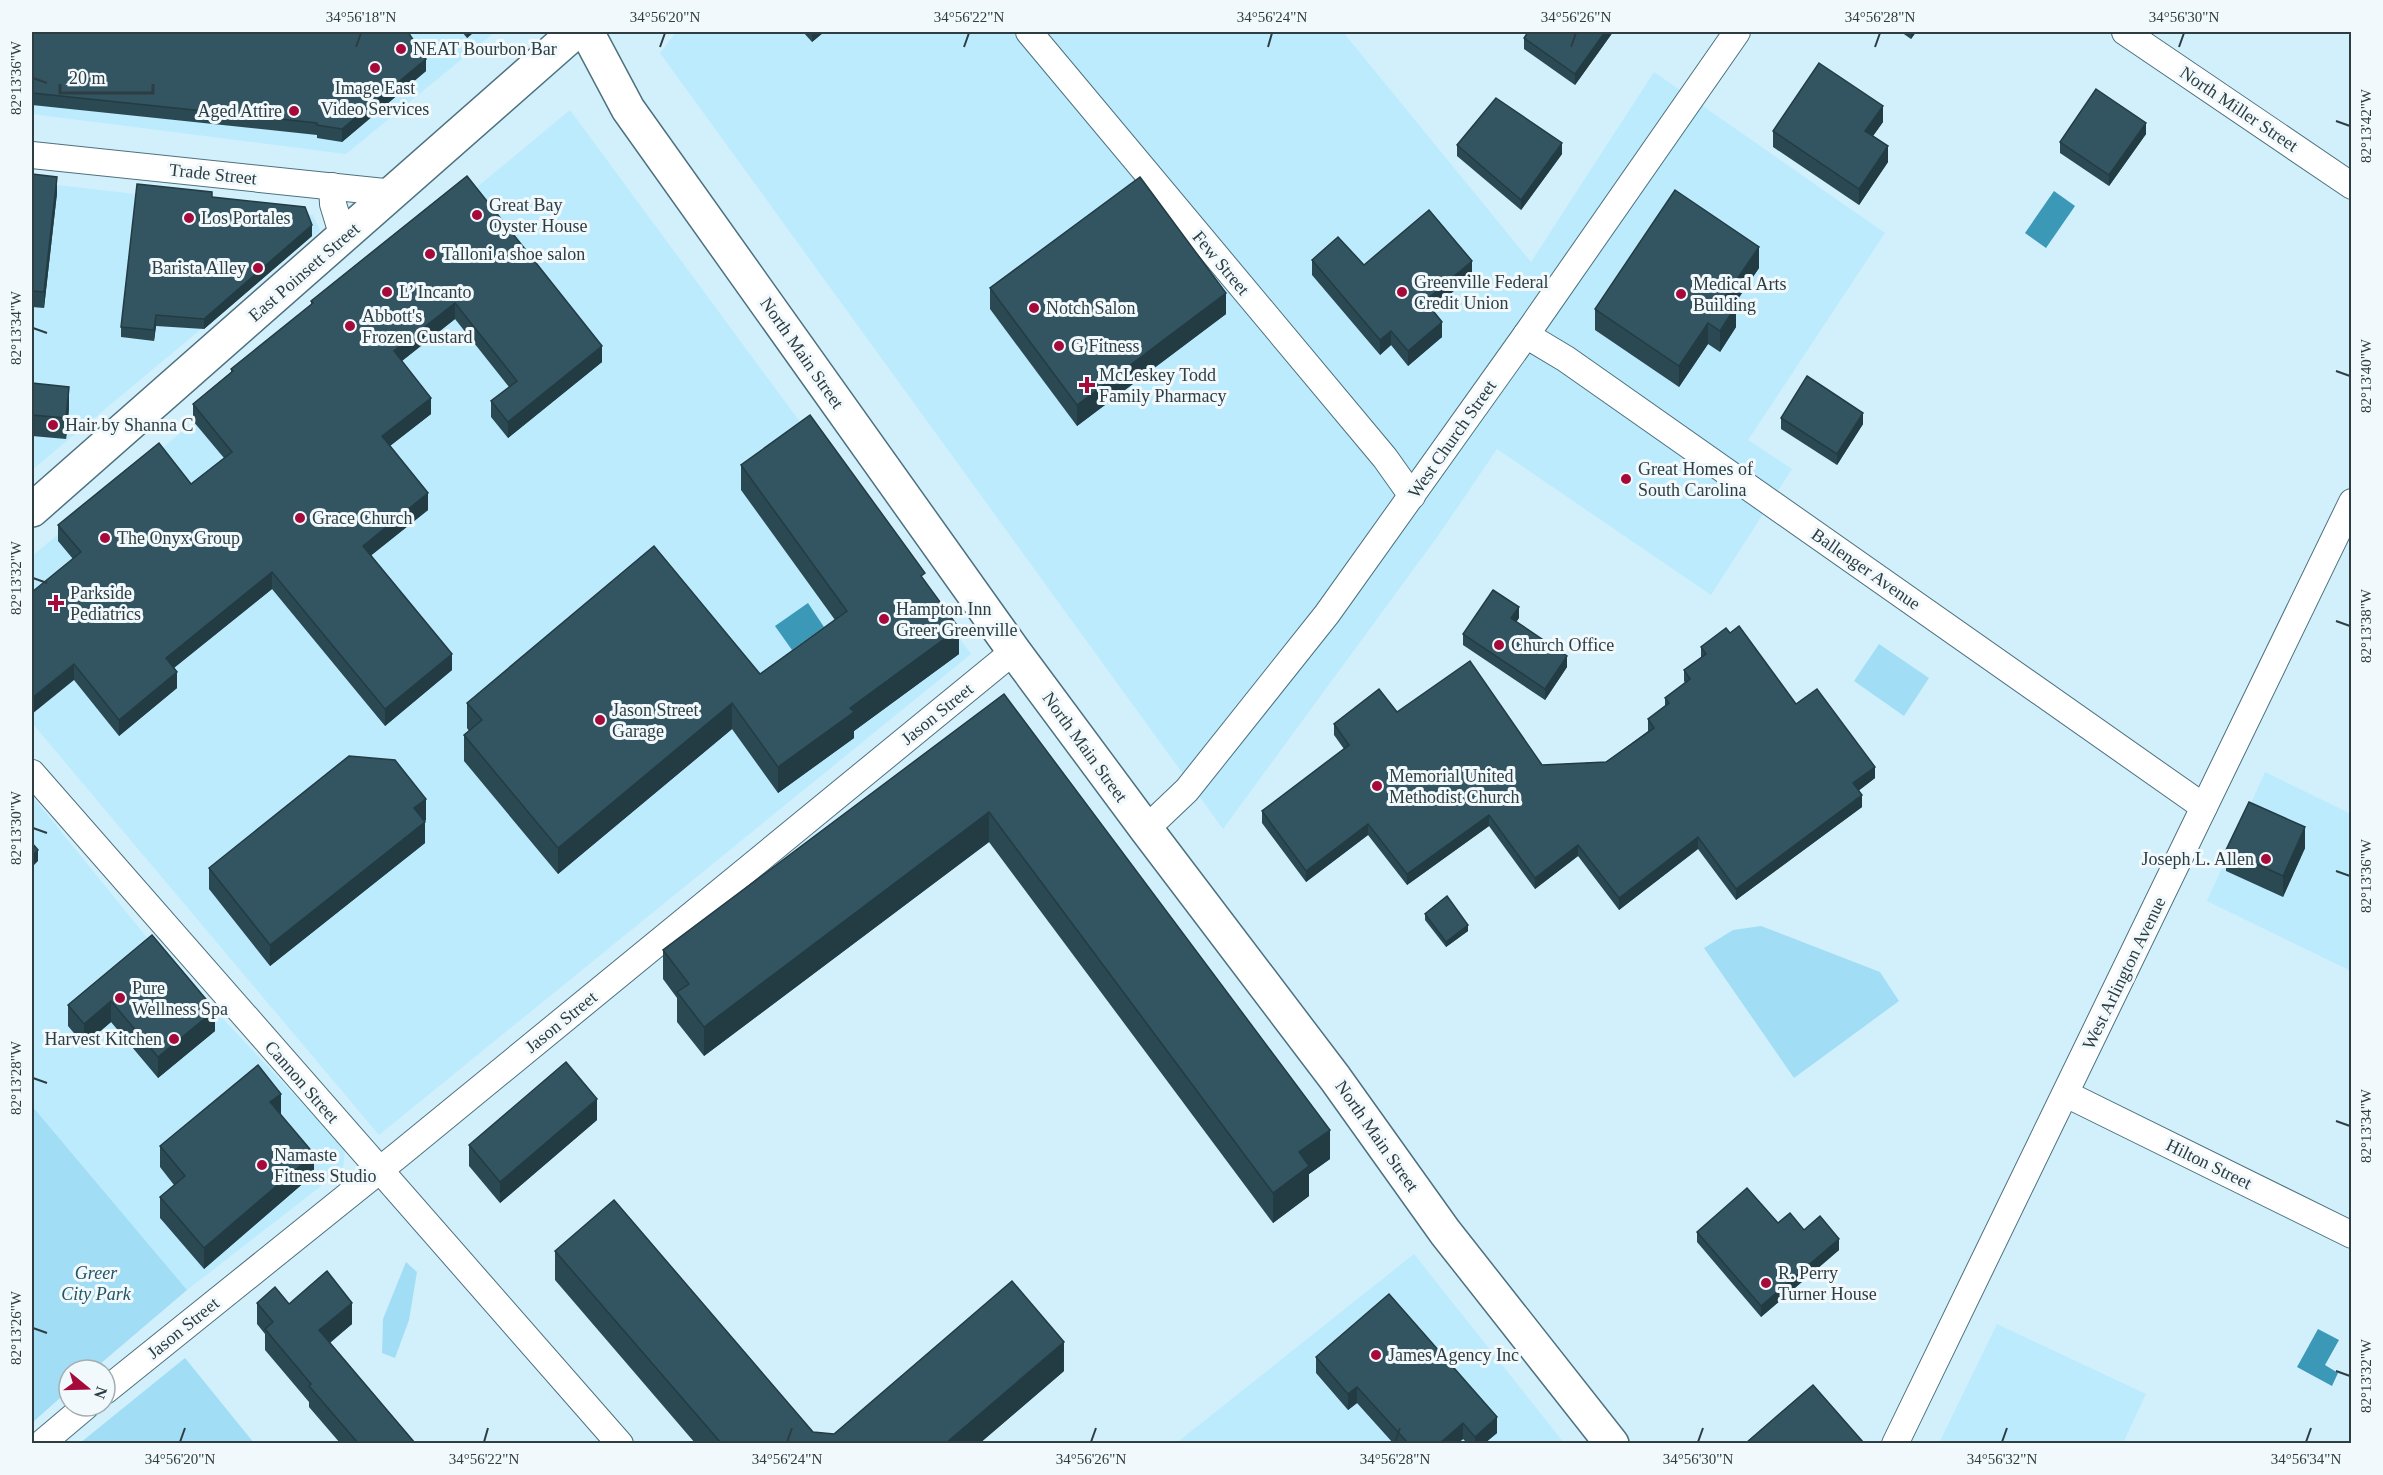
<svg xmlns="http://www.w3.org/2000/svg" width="2383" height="1475" font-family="'Times New Roman',serif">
<rect width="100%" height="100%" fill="#d1f0fc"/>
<!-- built -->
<g fill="#bbebfd">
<polygon points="32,32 495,32 346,154 32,114"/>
<polygon points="676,32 1343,32 1531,262 1654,72 1885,233 1748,440 1792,469 1711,595 1497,449 1440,533 1223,829 660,53"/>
<polygon points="570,110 971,654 379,1135 32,723 32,556"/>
<polygon points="32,182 313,215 320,230 32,470"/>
<polygon points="2265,772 2351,814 2351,971 2207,901"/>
<polygon points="32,796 149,940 345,1149 343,1169 187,1290 32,1106"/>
<polygon points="1414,1254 1564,1443 1175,1444"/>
<polygon points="1997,1324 2146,1394 2123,1443 1939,1443"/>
</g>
<!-- green -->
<g fill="#a1def5">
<polygon points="1879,644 1929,678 1904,716 1854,681"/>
<polygon points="1761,926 1880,972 1899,1001 1794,1078 1704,948 1733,930"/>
<polygon points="32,1106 187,1290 93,1370 69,1370 69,1390 32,1423"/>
<polygon points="406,1262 417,1272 409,1320 395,1358 382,1353 383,1319"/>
<polygon points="185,1358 254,1443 80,1443"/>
</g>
<!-- water -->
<g fill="#3b98b7">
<polygon points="2054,191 2075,206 2046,248 2025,233"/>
<polygon points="808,603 824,627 792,650 775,626"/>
<polygon points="2318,1329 2339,1340 2325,1365 2338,1373 2332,1386 2297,1367"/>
</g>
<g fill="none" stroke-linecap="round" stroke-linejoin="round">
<!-- minor casing -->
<g stroke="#4d717e" stroke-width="28">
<g id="minor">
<polyline points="1029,32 1385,458 1412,496"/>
<polyline points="2125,32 2352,186"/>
<polyline points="32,155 394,193"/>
<polyline points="332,186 333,204 343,237"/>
<polyline points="1526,335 1566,359 2204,807"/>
<polyline points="32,773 620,1444"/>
<polyline points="1146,829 1187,790 1327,614 1526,335 1737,32"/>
<polyline points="2066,1094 2352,1235"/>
<polyline points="105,1391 401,1153 1014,651"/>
<polyline points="41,1444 86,1406"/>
<polyline points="1895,1444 2352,502"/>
</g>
</g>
<!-- secondary casing -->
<g stroke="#4d717e" stroke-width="36">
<g id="secondary">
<polyline points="587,32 628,109 1014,651 1146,829 1335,1078 1445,1232 1612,1444"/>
<polyline points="32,510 575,32"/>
</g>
</g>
<!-- minor -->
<use href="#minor" stroke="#fff" stroke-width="26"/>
<!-- secondary -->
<use href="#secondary" stroke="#fff" stroke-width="33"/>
</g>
<!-- wall -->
<g fill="#2b4953">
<polygon points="462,32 474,32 467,38"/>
<polygon points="803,32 824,32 812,42"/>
<polygon points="1613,32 1575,85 1524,49 1524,38"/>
<polygon points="1901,32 1916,32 1911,39"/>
<polygon points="32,37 426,71 342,142 317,138 317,135 32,105"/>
<polygon points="1883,122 1873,136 1888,162 1859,205 1773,147 1773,131"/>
<polygon points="2146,134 2109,186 2060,153 2060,142"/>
<polygon points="1457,145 1562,154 1521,210 1457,156"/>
<polygon points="32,174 57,193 44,308 32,307"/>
<polygon points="467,176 602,362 508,438 491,417 491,401 509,387 455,319 402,361 431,414 390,446 428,510 371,555 452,670 385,726 272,589 174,668 177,688 119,736 74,680 73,559 58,541 58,525 191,484 224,458 193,421 193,404 231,372 231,369 311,305 311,301"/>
<polygon points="212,197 312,236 204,329 156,326 154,341 121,337 121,327"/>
<polygon points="1312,260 1364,265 1472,275 1432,310 1442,337 1408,366 1391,345 1380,355 1312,275"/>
<polygon points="1759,268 1734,305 1736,327 1720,352 1708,344 1679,387 1595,330 1595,309"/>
<polygon points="990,288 1226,314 1077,426 990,309"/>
<polygon points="32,383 69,408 66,439 32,436"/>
<polygon points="1781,418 1863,424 1837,465 1781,429"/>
<polygon points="741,465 925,581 959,654 854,731 854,738 778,793 732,729 558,874 464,761 464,735 469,731 467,728 467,703 760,674 835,620 741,490"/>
<polygon points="1519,618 1516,622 1567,667 1545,700 1463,645 1463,634"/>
<polygon points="1730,633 1796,704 1875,778 1858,791 1862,807 1736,900 1698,849 1619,910 1578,856 1535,889 1489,826 1407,885 1368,835 1306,882 1262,823 1262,811 1344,749 1334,735 1334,724 1397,712 1542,765 1606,762 1648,731 1648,719 1665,706 1665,698 1685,683 1684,681 1684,670 1701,658 1701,647"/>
<polygon points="1004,694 1330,1159 1309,1174 1309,1196 1273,1223 989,842 704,1056 677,1022 677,998 663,979 663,950"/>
<polygon points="426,820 425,821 425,843 270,966 209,889 209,868"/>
<polygon points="2305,848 2283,897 2226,871 2226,850"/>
<polygon points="1425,914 1468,931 1446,947 1425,920"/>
<polygon points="152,935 215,1031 158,1078 111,1022 84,1045 68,1026 68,1005"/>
<polygon points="281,1115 314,1174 204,1269 160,1218 160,1197 174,1185 160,1167 160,1146"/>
<polygon points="597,1120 500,1203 469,1166 469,1145"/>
<polygon points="1778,1223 1804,1230 1839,1250 1761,1317 1697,1242 1697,1232"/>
<polygon points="555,1251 813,1432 834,1434 1064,1371 980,1443 695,1443 555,1280"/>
<polygon points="257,1303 289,1304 352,1324 330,1343 415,1443 340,1443 309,1407 309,1402 265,1350 265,1334 257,1324"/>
<polygon points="1316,1357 1497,1433 1485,1443 1467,1443 1463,1439 1458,1443 1393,1443 1357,1403 1348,1410 1316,1373"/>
</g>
<!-- shaded-wall -->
<g fill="#233c44">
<polygon points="467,32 474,32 467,38"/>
<polygon points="812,32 824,32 812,42"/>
<polygon points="1605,32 1613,32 1575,85 1575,74"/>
<polygon points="1911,32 1916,32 1911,39"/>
<polygon points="426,59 426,71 342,142 342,129"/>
<polygon points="1883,106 1883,122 1865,147 1865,131"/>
<polygon points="2146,123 2146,134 2109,186 2109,175"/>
<polygon points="1562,143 1562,154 1521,210 1521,200"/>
<polygon points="1888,146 1888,162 1859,205 1859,189"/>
<polygon points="57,177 57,193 44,308 44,292"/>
<polygon points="312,225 312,236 204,329 204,319"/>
<polygon points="1759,247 1759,268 1724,319 1724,298"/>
<polygon points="1472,261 1472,275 1425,316 1425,301"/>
<polygon points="1226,293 1226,314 1077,426 1077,405"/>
<polygon points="455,303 455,319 394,367 394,351"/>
<polygon points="1736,306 1736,327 1720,352 1720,331"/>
<polygon points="156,315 156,326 154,341 154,330"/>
<polygon points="1442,322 1442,337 1408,366 1408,351"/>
<polygon points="1708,323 1708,344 1679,387 1679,366"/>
<polygon points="1391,331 1391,345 1380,355 1380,340"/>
<polygon points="602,346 602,362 508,438 508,422"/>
<polygon points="69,387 69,408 66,439 66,418"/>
<polygon points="431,398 431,414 382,452 382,436"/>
<polygon points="1863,413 1863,424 1837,465 1837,454"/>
<polygon points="428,493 428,510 363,562 363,546"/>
<polygon points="272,572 272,589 166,674 166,658"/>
<polygon points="1519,607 1519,618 1511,629 1511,618"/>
<polygon points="959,628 959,654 854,731 854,738 778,793 778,767 850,708"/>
<polygon points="452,654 452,670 385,726 385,709"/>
<polygon points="1567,656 1567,667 1545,700 1545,689"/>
<polygon points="74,664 74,680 32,714 32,698"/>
<polygon points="177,672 177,688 119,736 119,720"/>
<polygon points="732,703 732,729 558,874 558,848"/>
<polygon points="1875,767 1875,778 1853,795 1853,783"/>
<polygon points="1862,795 1862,807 1736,900 1736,889"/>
<polygon points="426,799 426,820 414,829 414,808"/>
<polygon points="989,812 989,842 704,1056 704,1027"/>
<polygon points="1489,815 1489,826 1407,885 1407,874"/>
<polygon points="425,822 425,843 270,966 270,945"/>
<polygon points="1368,824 1368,835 1306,882 1306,871"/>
<polygon points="2305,827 2305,848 2283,897 2283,876"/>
<polygon points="1698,837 1698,849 1619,910 1619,898"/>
<polygon points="1578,845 1578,856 1535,889 1535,878"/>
<polygon points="38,850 38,861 32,867 32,856"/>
<polygon points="1468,925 1468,931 1446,947 1446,942"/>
<polygon points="111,1001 111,1022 84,1045 84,1024"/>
<polygon points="215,1010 215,1031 158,1078 158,1057"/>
<polygon points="281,1094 281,1115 270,1102"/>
<polygon points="597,1099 597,1120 500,1203 500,1182"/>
<polygon points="1330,1130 1330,1159 1309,1174 1309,1196 1273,1223 1273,1193 1299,1152"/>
<polygon points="314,1154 314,1174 204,1269 204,1248"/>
<polygon points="1839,1239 1839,1250 1761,1317 1761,1306"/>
<polygon points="352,1303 352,1324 319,1351 319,1330"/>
<polygon points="1064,1342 1064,1371 980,1443 946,1443"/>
<polygon points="1357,1387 1357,1403 1348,1410 1348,1394"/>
<polygon points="1497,1417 1497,1433 1485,1443 1475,1443 1475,1437"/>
<polygon points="1463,1423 1463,1439 1458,1443 1440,1443"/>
</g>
<!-- building -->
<g fill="#325561" stroke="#233c44" stroke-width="1.5">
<polygon points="32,32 408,32 426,59 342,129 317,125 317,123 32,93"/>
<polygon points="1528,32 1605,32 1575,74 1524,38"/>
<polygon points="1819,63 1883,106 1865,131 1888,146 1859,189 1773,131"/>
<polygon points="2096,89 2146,123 2109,175 2060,142"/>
<polygon points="1496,98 1562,143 1521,200 1457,145"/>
<polygon points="32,174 57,177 44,292 32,291"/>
<polygon points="467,176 602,346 508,422 491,401 517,381 455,303 394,351 431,398 382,436 428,493 363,546 452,654 385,709 272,572 166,658 177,672 119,720 74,664 32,698 32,592 81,552 58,525 159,443 191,484 232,452 193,404 233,371 231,369 313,303 311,301"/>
<polygon points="1140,177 1226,293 1077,405 990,288"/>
<polygon points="137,184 212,192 212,197 305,207 312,225 204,319 156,315 154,330 121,327"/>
<polygon points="1675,190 1759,247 1724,298 1736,306 1720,331 1708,323 1679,366 1595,309"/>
<polygon points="1429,210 1472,261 1425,301 1442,322 1408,351 1391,331 1380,340 1312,260 1338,237 1364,265"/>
<polygon points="1807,376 1863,413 1837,454 1781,418"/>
<polygon points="32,383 69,387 66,418 32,415"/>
<polygon points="810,415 925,573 921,576 959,628 850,708 854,712 778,767 732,703 558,848 464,735 482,720 467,703 654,546 760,674 847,611 741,465"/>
<polygon points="1493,590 1519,607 1511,618 1567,656 1545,689 1463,634"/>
<polygon points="1739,626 1796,704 1817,689 1875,767 1853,783 1862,795 1736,889 1698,837 1619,898 1578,845 1535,878 1489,815 1407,874 1368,824 1306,871 1262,811 1349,745 1334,724 1379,689 1397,712 1470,661 1542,765 1606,762 1654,728 1648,719 1669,703 1665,698 1690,679 1684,670 1706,654 1701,647 1726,628 1730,633"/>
<polygon points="1004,694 1330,1130 1299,1152 1309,1166 1273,1193 989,812 704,1027 677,992 689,984 663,950"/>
<polygon points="349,756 395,760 426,799 414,808 425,822 270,945 209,868"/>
<polygon points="2249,802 2305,827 2283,876 2226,850"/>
<polygon points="32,843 38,850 32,856"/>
<polygon points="1447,896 1468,925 1446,942 1425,914"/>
<polygon points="152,935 215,1010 158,1057 111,1001 84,1024 68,1005"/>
<polygon points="566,1062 597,1099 500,1182 469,1145"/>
<polygon points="258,1065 281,1094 270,1102 314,1154 204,1248 160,1197 185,1176 160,1146"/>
<polygon points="1747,1188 1778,1223 1790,1213 1804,1230 1820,1216 1839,1239 1761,1306 1697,1232"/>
<polygon points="614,1200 813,1432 834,1434 1012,1281 1064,1342 946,1443 721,1443 555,1251"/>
<polygon points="327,1271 352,1303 319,1330 415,1443 358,1443 309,1386 311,1384 265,1329 273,1322 257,1303 275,1287 289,1304"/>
<polygon points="1389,1294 1497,1417 1475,1437 1463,1423 1440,1443 1408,1443 1357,1387 1348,1394 1316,1357"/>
<polygon points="1813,1385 1863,1442 1862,1443 1746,1443"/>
</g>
<!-- ticks -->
<path fill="none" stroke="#2d3d42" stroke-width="2" d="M356 47 361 33M660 47 665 33M964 47 969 33M1268 47 1272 33M1571 47 1576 33M1875 47 1880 33M2179 47 2184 33M33 78 47 83M2336 121 2350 126M33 328 47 333M2336 371 2350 376M33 578 47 583M2336 621 2350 626M33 828 47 833M2336 871 2350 876M33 1078 47 1083M2336 1121 2350 1126M33 1328 47 1333M2336 1371 2350 1376M180 1442 185 1428M484 1442 488 1428M787 1442 792 1428M1091 1442 1096 1428M1395 1442 1400 1428M1698 1442 1703 1428M2002 1442 2007 1428M2306 1442 2311 1428"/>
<!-- markers -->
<g fill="#a50a3b" stroke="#f1f9fc" stroke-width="2">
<circle cx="401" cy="49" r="6"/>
<circle cx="375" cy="68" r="6"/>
<circle cx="294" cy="111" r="6"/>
<circle cx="477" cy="215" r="6"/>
<circle cx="189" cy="218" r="6"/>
<circle cx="430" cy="254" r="6"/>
<circle cx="258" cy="268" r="6"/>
<circle cx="387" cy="292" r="6"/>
<circle cx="1402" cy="292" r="6"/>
<circle cx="1681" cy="294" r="6"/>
<circle cx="1034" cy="308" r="6"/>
<circle cx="350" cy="326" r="6"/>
<circle cx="1059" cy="346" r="6"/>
<path d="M1084 376h6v6h6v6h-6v6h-6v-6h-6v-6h6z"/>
<circle cx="53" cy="425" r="6"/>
<circle cx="1626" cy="479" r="6"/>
<circle cx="300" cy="518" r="6"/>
<circle cx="105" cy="538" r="6"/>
<path d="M53 594h6v6h6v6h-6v6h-6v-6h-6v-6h6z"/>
<circle cx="884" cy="619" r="6"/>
<circle cx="1499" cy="645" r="6"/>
<circle cx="600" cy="720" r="6"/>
<circle cx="1377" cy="786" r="6"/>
<circle cx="2266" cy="859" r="6"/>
<circle cx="120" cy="998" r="6"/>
<circle cx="174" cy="1039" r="6"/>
<circle cx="262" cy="1165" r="6"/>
<circle cx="1766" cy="1283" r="6"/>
<circle cx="1376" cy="1355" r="6"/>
</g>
<g text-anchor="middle" stroke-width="6" stroke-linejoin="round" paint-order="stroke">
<!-- poi labels -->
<g font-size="18" fill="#2d3d42" stroke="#f1f9fc" text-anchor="start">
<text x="413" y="55">NEAT Bourbon Bar</text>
<text x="375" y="94" text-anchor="middle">Image East<tspan x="375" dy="21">Video Services</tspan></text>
<text x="282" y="117" text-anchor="end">Aged Attire</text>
<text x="489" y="211">Great Bay<tspan x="489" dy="21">Oyster House</tspan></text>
<text x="201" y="224">Los Portales</text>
<text x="442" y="260">Talloni a shoe salon</text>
<text x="246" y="274" text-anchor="end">Barista Alley</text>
<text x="1414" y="288">Greenville Federal<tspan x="1414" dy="21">Credit Union</tspan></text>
<text x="1693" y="290">Medical Arts<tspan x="1693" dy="21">Building</tspan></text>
<text x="399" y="298">L’ Incanto</text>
<text x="1046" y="314">Notch Salon</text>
<text x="362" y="322">Abbott's<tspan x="362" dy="21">Frozen Custard</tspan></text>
<text x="1071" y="352">G Fitness</text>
<text x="1099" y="381">McLeskey Todd<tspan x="1099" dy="21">Family Pharmacy</tspan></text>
<text x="65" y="431">Hair by Shanna C</text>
<text x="1638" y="475">Great Homes of<tspan x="1638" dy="21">South Carolina</tspan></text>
<text x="312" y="524">Grace Church</text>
<text x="117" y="544">The Onyx Group</text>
<text x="70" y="599">Parkside<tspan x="70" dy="21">Pediatrics</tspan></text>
<text x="896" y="615">Hampton Inn<tspan x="896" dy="21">Greer Greenville</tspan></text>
<text x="1511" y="651">Church Office</text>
<text x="612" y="716">Jason Street<tspan x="612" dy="21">Garage</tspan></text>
<text x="1389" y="782">Memorial United<tspan x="1389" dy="21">Methodist Church</tspan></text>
<text x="2254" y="865" text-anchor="end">Joseph L. Allen</text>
<text x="132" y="994">Pure<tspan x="132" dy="21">Wellness Spa</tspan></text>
<text x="162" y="1045" text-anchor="end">Harvest Kitchen</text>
<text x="274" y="1161">Namaste<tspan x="274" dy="21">Fitness Studio</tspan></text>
<text x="1778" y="1279">R. Perry<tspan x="1778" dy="21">Turner House</tspan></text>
<text x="1388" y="1361">James Agency Inc</text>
</g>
<!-- street labels -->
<g font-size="18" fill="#2d3d42" stroke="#f1f9fc">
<text transform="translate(2239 109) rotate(34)" y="6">North Miller Street</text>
<text transform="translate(213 174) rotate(6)" y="6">Trade Street</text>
<text transform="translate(1221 263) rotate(50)" y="6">Few Street</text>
<text transform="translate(304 272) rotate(-41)" y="6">East Poinsett Street</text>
<text transform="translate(802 353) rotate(55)" y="6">North Main Street</text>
<text transform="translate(1452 439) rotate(-55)" y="6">West Church Street</text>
<text transform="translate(1866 569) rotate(35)" y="6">Ballenger Avenue</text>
<text transform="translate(937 714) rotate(-39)" y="6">Jason Street</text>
<text transform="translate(1085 747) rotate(54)" y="6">North Main Street</text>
<text transform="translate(2124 973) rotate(-64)" y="6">West Arlington Avenue</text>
<text transform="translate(561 1022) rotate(-39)" y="6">Jason Street</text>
<text transform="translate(302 1082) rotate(49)" y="6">Cannon Street</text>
<text transform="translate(1377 1136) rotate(55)" y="6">North Main Street</text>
<text transform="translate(2209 1164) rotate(26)" y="6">Hilton Street</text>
<text transform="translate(183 1328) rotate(-39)" y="6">Jason Street</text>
</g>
<!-- park labels -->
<g font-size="18" font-style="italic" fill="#225465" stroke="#f1f9fc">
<text x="96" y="1279">Greer<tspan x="96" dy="21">City Park</tspan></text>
</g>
</g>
<!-- border -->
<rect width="2383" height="1475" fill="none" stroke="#f1f9fc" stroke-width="66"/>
<!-- north arrow -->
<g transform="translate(87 1388) rotate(109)"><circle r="28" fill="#f1f9fc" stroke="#a3aeb2" stroke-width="1.5"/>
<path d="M0-4.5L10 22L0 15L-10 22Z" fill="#a50a3b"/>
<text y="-9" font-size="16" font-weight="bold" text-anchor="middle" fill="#2d3d42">N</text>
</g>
<!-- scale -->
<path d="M60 84v9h93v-9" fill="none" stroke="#2d3d42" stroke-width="3"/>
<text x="69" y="84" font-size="18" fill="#2d3d42" stroke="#f1f9fc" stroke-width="4.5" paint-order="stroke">20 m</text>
<rect x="33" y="33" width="2317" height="1409" fill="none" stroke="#2d3d42" stroke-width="2"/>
<g font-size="15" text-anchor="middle" fill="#2d3d42">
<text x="361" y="22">34°56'18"N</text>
<text x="665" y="22">34°56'20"N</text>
<text x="969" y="22">34°56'22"N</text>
<text x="1272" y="22">34°56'24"N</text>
<text x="1576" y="22">34°56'26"N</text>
<text x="1880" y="22">34°56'28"N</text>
<text x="2184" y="22">34°56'30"N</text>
<text transform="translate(16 78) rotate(-90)" y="5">82°13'36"W</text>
<text transform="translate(2366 126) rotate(-90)" y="5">82°13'42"W</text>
<text transform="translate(16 328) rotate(-90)" y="5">82°13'34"W</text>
<text transform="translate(2366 376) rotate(-90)" y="5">82°13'40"W</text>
<text transform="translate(16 578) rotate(-90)" y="5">82°13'32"W</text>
<text transform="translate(2366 626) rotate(-90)" y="5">82°13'38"W</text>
<text transform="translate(16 828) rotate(-90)" y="5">82°13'30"W</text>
<text transform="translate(2366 876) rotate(-90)" y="5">82°13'36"W</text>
<text transform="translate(16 1078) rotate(-90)" y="5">82°13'28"W</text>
<text transform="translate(2366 1126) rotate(-90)" y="5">82°13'34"W</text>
<text transform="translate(16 1328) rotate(-90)" y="5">82°13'26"W</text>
<text transform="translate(2366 1376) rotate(-90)" y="5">82°13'32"W</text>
<text x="180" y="1464">34°56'20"N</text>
<text x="484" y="1464">34°56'22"N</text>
<text x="787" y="1464">34°56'24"N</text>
<text x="1091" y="1464">34°56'26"N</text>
<text x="1395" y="1464">34°56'28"N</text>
<text x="1698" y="1464">34°56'30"N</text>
<text x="2002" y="1464">34°56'32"N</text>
<text x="2306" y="1464">34°56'34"N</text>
</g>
</svg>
